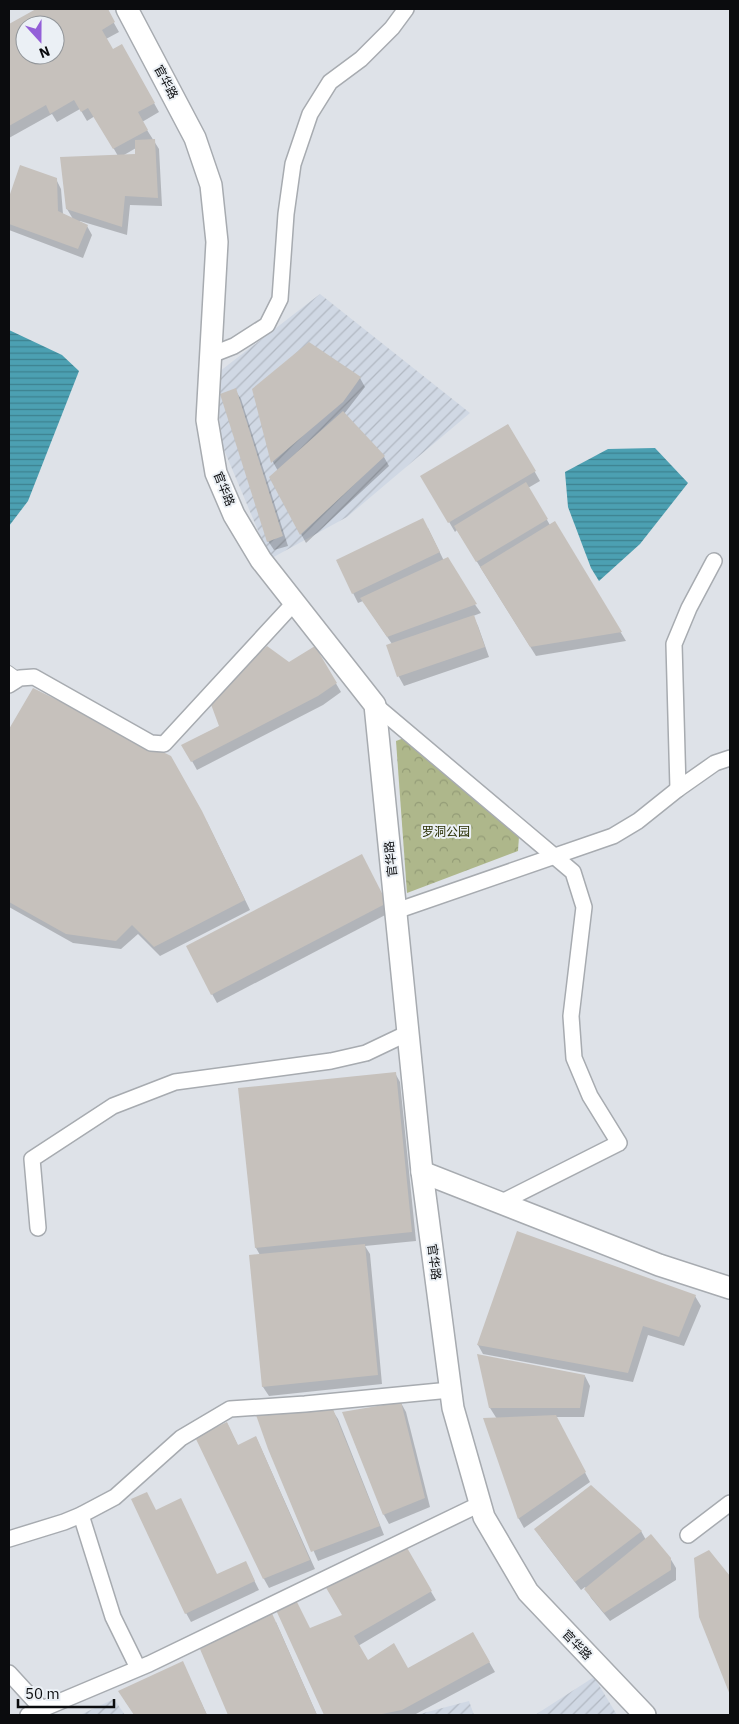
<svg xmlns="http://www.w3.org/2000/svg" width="739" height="1724" font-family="'IBM Plex Sans','Noto Sans SC',sans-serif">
<defs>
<pattern id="industrial-furrows" width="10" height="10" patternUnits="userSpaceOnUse" patternTransform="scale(1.25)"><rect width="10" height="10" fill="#d0d8e4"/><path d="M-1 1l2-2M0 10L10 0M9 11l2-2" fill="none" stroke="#b1b8c2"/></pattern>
<pattern id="park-crowns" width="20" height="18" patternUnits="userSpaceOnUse" patternTransform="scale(1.25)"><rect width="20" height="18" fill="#aeb78b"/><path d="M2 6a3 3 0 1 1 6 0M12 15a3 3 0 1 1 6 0" fill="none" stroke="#949c77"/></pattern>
<pattern id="water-rules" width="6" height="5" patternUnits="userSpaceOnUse" patternTransform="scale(1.25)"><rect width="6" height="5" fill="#4ca0b2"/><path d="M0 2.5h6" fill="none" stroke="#3d818f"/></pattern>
</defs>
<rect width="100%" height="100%" fill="#dee2e8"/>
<!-- industrial -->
<g fill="url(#industrial-furrows)">
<polygon points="320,294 470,413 347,517 270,559 222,445 215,375"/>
<polygon points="594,1677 617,1715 535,1715"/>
<polygon points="114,1699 125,1715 80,1715"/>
<polygon points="469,1701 474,1715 416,1715"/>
</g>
<!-- park -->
<polygon fill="url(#park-crowns)" points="404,738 519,836 518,851 407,893 396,741"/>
<!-- water -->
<g fill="url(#water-rules)">
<polygon points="9,330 62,355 79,371 28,501 9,526"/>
<polygon points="655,448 688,483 640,544 599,581 591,568 568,507 565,472 608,449"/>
</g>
<!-- shadow -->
<g fill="#0003" fill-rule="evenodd">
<path d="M39 9H106L119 32 106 39 113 51 122 46 159 112 142 122 159 149 162 206 130 205 127 235 80 221 79 222 87 226 92 235 83 258 9 230V201L21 167 56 179 61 189 63 214 73 219 67 209 118 156 95 116 87 121 80 109 57 122 52 114 9 138V26ZM25 25H55V55H25ZM136 148 137 155H124Z"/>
<polygon points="360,378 365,387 344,414 384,457 389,466 306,543 270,477 278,471 273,462 254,390"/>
<polygon points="235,390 241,399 288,546 274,550 268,541"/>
<polygon points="508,425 540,481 528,488 550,525 554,522 626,641 536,656 457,530 455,532 422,476"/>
<polygon points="428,528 444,561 481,613 473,616 478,626 489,657 404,686 399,677 388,645 392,644 363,601 358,603 337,561"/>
<polygon points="315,648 341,692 323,705 197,770 183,745 220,726 289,664"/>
<polygon points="34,690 207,822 250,910 160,956 138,934 121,949 73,943 9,907 9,731"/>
<polygon points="361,856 391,912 217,1003 212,994"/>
<polygon points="395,1073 400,1082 416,1241 365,1246 370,1254 382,1384 269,1396 263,1387 260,1255 256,1248 240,1089"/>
<polygon points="695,1296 701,1306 684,1346 648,1335 633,1382 483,1354 478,1345"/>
<polygon points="585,1376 590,1386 584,1417 556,1417 590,1482 524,1528 519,1519 485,1419 497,1419 490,1408"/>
<polygon points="401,1403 406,1412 430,1507 389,1524 384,1515"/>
<polygon points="332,1410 338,1419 384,1535 318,1561 269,1448"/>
<polygon points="227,1423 238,1446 256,1437 315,1569 269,1588 264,1579"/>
<polygon points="181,1500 217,1576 250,1572 259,1590 191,1622 186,1613 156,1511"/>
<polygon points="641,1531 646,1540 670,1558 676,1568 676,1580 610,1621 591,1598 585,1587 581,1590 541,1538"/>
<polygon points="405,1548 436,1600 358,1646 367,1661 408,1669 473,1634 495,1672 414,1715 325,1715 278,1611 310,1629 344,1616"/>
<polygon points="709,1552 730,1578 730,1692 700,1616"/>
<polygon points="276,1622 317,1715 230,1715 201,1650"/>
<polygon points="187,1672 207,1715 135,1715 125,1701"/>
</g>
<!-- building -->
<g fill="#c6c1bc" fill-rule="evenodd">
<path d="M36 9H108L115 22 102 30 113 49 122 44 155 103 138 112 148 130 113 149 88 108 81 112 74 100 50 114 46 105 9 126V24ZM25 25H55V55H25Z"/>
<polygon points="155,139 158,198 125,196 122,227 66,209 60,157 135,154 135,140"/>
<polygon points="20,165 57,178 58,211 88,225 78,249 9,224 9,197"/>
<polygon points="309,342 361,377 343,402 271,463 252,389"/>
<polygon points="236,388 283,536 267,542 220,394"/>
<polygon points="343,411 385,456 300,535 269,477"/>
<polygon points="508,424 536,471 448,523 420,476"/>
<polygon points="526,482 548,519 476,562 454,526"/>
<polygon points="423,518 440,552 352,594 336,560"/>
<polygon points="555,521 622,632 530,647 480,567"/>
<polygon points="448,557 477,604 387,637 360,598"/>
<polygon points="474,615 485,647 397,677 386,645"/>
<polygon points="267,646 289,662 315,646 337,683 318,696 191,762 181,745 219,726 209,699"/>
<polygon points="33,688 171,756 202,811 245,900 154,947 132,925 116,941 66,934 9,902 9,729"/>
<polygon points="362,854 387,903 211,995 186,946"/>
<polygon points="396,1072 412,1232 255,1248 238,1088"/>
<polygon points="517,1231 696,1295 679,1337 643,1326 628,1373 477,1345"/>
<polygon points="365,1244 378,1375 262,1387 249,1255"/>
<polygon points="477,1354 585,1375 580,1408 489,1408"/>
<polygon points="401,1402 425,1498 383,1515 342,1412"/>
<polygon points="333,1409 380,1526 311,1552 268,1449 256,1415"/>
<polygon points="556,1415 586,1472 518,1519 483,1418"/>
<polygon points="227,1422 238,1445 256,1436 310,1560 263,1579 195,1437"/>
<polygon points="591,1485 642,1531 575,1582 534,1529"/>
<polygon points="147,1492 156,1510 181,1498 217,1574 246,1561 255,1581 185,1614 131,1499"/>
<polygon points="651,1534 671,1558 671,1570 604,1613 584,1589"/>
<polygon points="406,1546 432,1591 354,1636 368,1660 394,1643 408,1668 473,1632 490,1662 402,1710 377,1715 324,1715 276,1610 296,1600 310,1628 342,1615 325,1586"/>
<polygon points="709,1550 730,1576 730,1695 699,1617 694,1558"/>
<polygon points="271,1611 317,1715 228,1715 200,1649"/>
<polygon points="183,1661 207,1715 134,1715 118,1691"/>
</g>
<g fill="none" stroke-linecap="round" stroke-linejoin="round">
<!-- lane casing -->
<g stroke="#a7abb0" stroke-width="10">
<polyline id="lane" points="9,670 20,678"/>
</g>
<!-- street casing -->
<g stroke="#a7abb0" stroke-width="18">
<g id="street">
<polyline points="211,355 234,346 267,325 280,299 286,214 293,164 310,114 330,82 361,59 392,28 406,9"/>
<polyline points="714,561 689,608 674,644 678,789 715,763 730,758"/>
<polyline points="9,685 20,678 34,677 151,743 164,744 294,603"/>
<polyline points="375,705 573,872 584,907 571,1016 574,1058 590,1096 619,1143 500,1203"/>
<polyline points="396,911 613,836 638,821 678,789"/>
<polyline points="38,1228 32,1159 113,1106 175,1082 331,1061 366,1053 408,1033"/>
<polyline points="81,1515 113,1617 138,1668"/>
<polyline points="688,1535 730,1503"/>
<polyline points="9,1539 64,1522 81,1515 115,1497 181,1438 230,1409 305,1404 450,1390"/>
<polyline points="9,1673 42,1709"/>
<polyline points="28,1715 149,1664 480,1504"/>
</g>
</g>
<!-- secondary casing -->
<g stroke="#a7abb0" stroke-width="24">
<g id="secondary">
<polyline points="127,9 195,138 211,185 217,242 207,420 216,473 234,515 261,560 375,705 422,1172 453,1408 484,1517 528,1592 645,1715"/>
<polyline points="422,1172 659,1265 730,1288"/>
</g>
</g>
<!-- lane -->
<use href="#lane" stroke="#fff" stroke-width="8"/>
<!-- street -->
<use href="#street" stroke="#fff" stroke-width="15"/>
<!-- secondary -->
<use href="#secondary" stroke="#fff" stroke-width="21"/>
</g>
<g text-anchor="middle" stroke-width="4" stroke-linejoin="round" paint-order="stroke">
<!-- street labels -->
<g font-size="12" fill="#0b0c0e" stroke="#ebf0f5">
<text transform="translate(166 82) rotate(62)" y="4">官华路</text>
<text transform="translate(224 489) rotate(68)" y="4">官华路</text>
<text transform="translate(391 859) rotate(-96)" y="4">官华路</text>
<text transform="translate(434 1262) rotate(83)" y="4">官华路</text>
<text transform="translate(577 1645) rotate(46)" y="4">官华路</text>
</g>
<!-- park labels -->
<g font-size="12" fill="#272d00" stroke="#ebf0f5">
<text x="446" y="836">罗洞公园</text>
</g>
</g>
<!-- border -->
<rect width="739" height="1724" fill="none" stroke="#0b0c0e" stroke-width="20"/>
<!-- north arrow -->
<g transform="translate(40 40) rotate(159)"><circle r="24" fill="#ebf0f5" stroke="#919599"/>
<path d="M0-4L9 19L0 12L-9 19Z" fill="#935fd8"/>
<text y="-8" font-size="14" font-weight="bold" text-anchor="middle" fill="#0b0c0e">N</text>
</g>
<!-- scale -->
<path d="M18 1699v8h96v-8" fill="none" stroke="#0b0c0e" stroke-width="2.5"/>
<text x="25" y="1699" font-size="15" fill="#0b0c0e" stroke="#ebf0f5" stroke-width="4" paint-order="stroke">50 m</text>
</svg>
